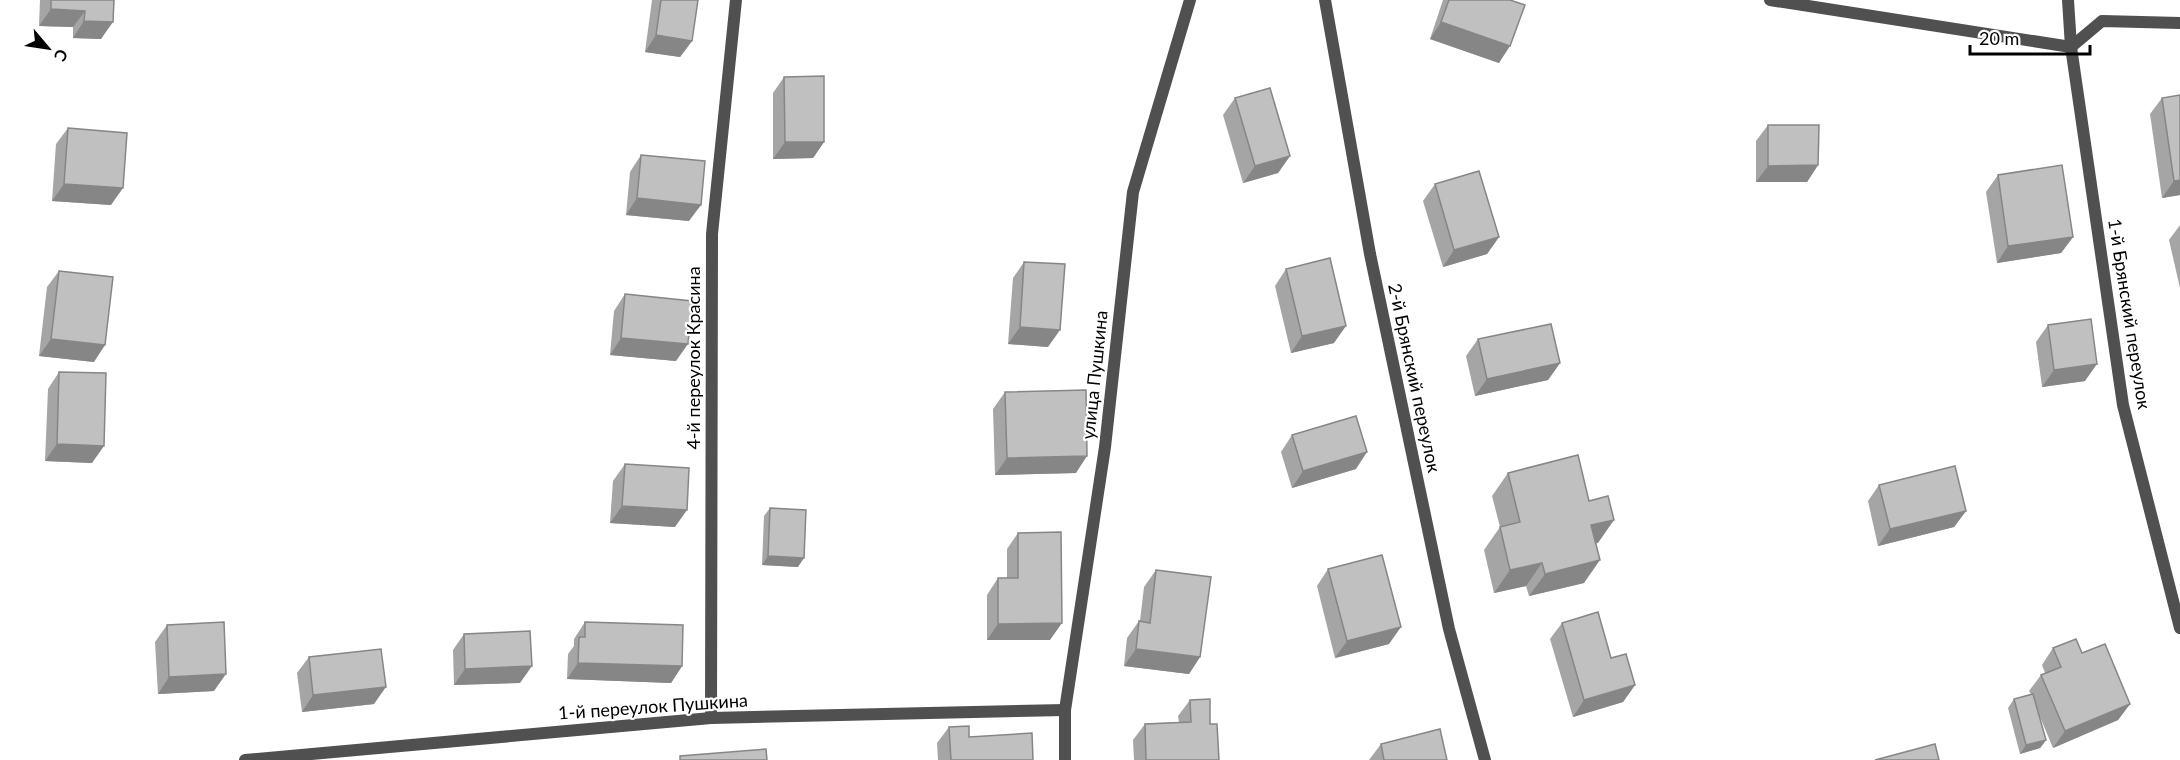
<svg xmlns="http://www.w3.org/2000/svg" width="2180" height="760" font-family="Lato,sans-serif">
<rect width="100%" height="100%" fill="#fff"/>
<g fill="none" stroke-linecap="round" stroke-linejoin="round">
<!-- minor -->
<g stroke="#505050" stroke-width="12">
<polyline points="1325,0 1370,254 1449,629 1485,760"/>
<polyline points="1770,0 2071,47 2102,21 2180,23"/>
<polyline points="2068,0 2071,47 2123,405 2180,628"/>
<polyline points="711,718 712,234 736,0"/>
<polyline points="245,760 711,718 1065,710"/>
<polyline points="1065,760 1065,710 1105,447 1133,192 1190,0"/>
</g>
</g>
<!-- wall -->
<g fill="#a5a5a5">
<polygon points="40,0 114,0 101,39 73,38 73,27 39,26"/>
<polygon points="652,0 698,0 692,41 680,57 645,52"/>
<polygon points="1443,0 1510,0 1499,63 1430,39"/>
<polygon points="784,77 824,142 813,158 773,159 773,93"/>
<polygon points="1235,98 1290,156 1278,173 1243,183 1223,115"/>
<polygon points="2162,98 2180,195 2162,198 2150,114"/>
<polygon points="1768,125 1818,165 1807,182 1756,182 1756,141"/>
<polygon points="68,128 111,205 52,201 56,144"/>
<polygon points="641,155 689,221 626,215 630,172"/>
<polygon points="1998,175 2073,237 2061,253 1997,263 1986,192"/>
<polygon points="1435,184 1499,237 1487,254 1443,267 1423,201"/>
<polygon points="2180,225 2180,288 2169,240"/>
<polygon points="1024,262 1048,347 1008,344 1013,278"/>
<polygon points="1286,269 1334,343 1291,353 1275,286"/>
<polygon points="59,271 94,362 39,356 47,287"/>
<polygon points="625,294 676,361 610,355 614,311"/>
<polygon points="2048,325 2085,381 2042,387 2036,342"/>
<polygon points="1478,339 1560,363 1548,380 1475,396 1466,356"/>
<polygon points="59,372 92,463 45,461 48,389"/>
<polygon points="1005,392 1076,473 995,475 993,409"/>
<polygon points="1292,435 1356,469 1292,488 1281,452"/>
<polygon points="625,464 675,527 610,523 613,481"/>
<polygon points="1508,473 1598,543 1595,543 1584,583 1529,596 1526,586 1494,593 1484,550 1500,527 1492,496"/>
<polygon points="1879,485 1966,511 1954,527 1878,546 1868,501"/>
<polygon points="770,508 798,567 762,565 764,516"/>
<polygon points="1018,533 1050,640 987,640 987,595 998,578 1007,578 1007,549"/>
<polygon points="1328,569 1389,644 1335,658 1317,586"/>
<polygon points="1156,570 1200,657 1189,674 1124,666 1127,638 1139,621 1140,621 1144,587"/>
<polygon points="585,622 682,666 671,683 567,679 568,654 574,646 574,639"/>
<polygon points="1562,623 1611,658 1635,685 1623,702 1573,717 1550,639"/>
<polygon points="167,625 214,691 158,694 155,642"/>
<polygon points="464,634 520,683 454,685 453,650"/>
<polygon points="2053,648 2082,653 2130,704 2118,720 2053,748 2038,712 2046,740 2040,748 2020,754 2008,708 2014,699 2031,694 2029,691 2041,675 2045,673 2042,665"/>
<polygon points="309,657 374,704 302,712 297,673"/>
<polygon points="1190,700 1210,724 1219,760 1134,760 1133,740 1145,724 1179,722 1178,716"/>
<polygon points="949,727 969,737 1033,760 938,760 937,743"/>
<polygon points="1381,744 1447,760 1369,760"/>
</g>
<!-- shaded-wall -->
<g fill="#868686">
<polygon points="51,9 85,11 73,27 39,26"/>
<polygon points="84,21 113,22 101,39 73,38"/>
<polygon points="1441,22 1510,46 1499,63 1430,39"/>
<polygon points="656,35 692,41 680,57 645,52"/>
<polygon points="785,142 824,142 813,158 773,159"/>
<polygon points="1290,156 1278,173 1243,183 1255,166"/>
<polygon points="1818,165 1807,182 1756,182 1768,166"/>
<polygon points="2180,180 2180,195 2162,198 2174,181"/>
<polygon points="64,184 123,188 111,205 52,201"/>
<polygon points="637,198 701,205 689,221 626,215"/>
<polygon points="1499,237 1487,254 1443,267 1454,250"/>
<polygon points="2073,237 2061,253 1997,263 2008,246"/>
<polygon points="1346,326 1334,343 1291,353 1302,336"/>
<polygon points="1020,327 1060,330 1048,347 1008,344"/>
<polygon points="621,338 688,344 676,361 610,355"/>
<polygon points="51,339 105,345 94,362 39,356"/>
<polygon points="1560,363 1548,380 1475,396 1487,379"/>
<polygon points="2097,364 2085,381 2042,387 2054,370"/>
<polygon points="57,444 104,446 92,463 45,461"/>
<polygon points="1367,452 1356,469 1292,488 1303,471"/>
<polygon points="1087,456 1076,473 995,475 1007,458"/>
<polygon points="622,506 687,510 675,527 610,523"/>
<polygon points="1966,511 1954,527 1878,546 1890,529"/>
<polygon points="1614,520 1598,543 1575,548 1591,525"/>
<polygon points="768,556 804,558 798,567 762,565"/>
<polygon points="1600,560 1584,583 1529,596 1545,574"/>
<polygon points="1542,563 1526,586 1494,593 1510,570"/>
<polygon points="1062,623 1050,640 987,640 998,624"/>
<polygon points="1401,627 1389,644 1335,658 1347,641"/>
<polygon points="1136,649 1200,657 1189,674 1124,666"/>
<polygon points="578,663 682,666 671,683 567,679"/>
<polygon points="532,666 520,683 454,685 465,669"/>
<polygon points="226,674 214,691 158,694 169,677"/>
<polygon points="1635,685 1623,702 1573,717 1584,700"/>
<polygon points="386,687 374,704 302,712 313,695"/>
<polygon points="2130,704 2118,720 2053,748 2065,731"/>
<polygon points="2046,740 2040,748 2020,754 2026,745"/>
</g>
<!-- building -->
<g fill="#c0c0c0" stroke="#868686" stroke-width="1.5">
<polygon points="51,0 114,0 113,22 84,21 85,11 51,9"/>
<polygon points="661,0 698,0 692,41 656,35"/>
<polygon points="1449,0 1510,0 1525,5 1510,46 1441,22"/>
<polygon points="824,76 824,142 785,142 784,77"/>
<polygon points="1270,88 1290,156 1255,166 1235,98"/>
<polygon points="2180,95 2180,180 2174,181 2162,98"/>
<polygon points="1768,125 1819,125 1818,165 1768,166"/>
<polygon points="68,128 127,133 123,188 64,184"/>
<polygon points="641,155 705,161 701,205 637,198"/>
<polygon points="2062,165 2073,237 2008,246 1998,175"/>
<polygon points="1479,171 1499,237 1454,250 1435,184"/>
<polygon points="1330,258 1346,326 1302,336 1286,269"/>
<polygon points="1024,262 1065,264 1060,330 1020,327"/>
<polygon points="59,271 113,277 105,345 51,339"/>
<polygon points="625,294 692,301 688,344 621,338"/>
<polygon points="2091,319 2097,364 2054,370 2048,325"/>
<polygon points="1551,324 1560,363 1487,379 1478,339"/>
<polygon points="59,372 106,373 104,446 57,444"/>
<polygon points="1086,390 1087,456 1007,458 1005,392"/>
<polygon points="1356,416 1367,452 1303,471 1292,435"/>
<polygon points="1578,455 1589,501 1608,496 1614,520 1591,525 1600,560 1545,574 1542,563 1510,570 1500,527 1520,522 1508,473"/>
<polygon points="625,464 689,468 687,510 622,506"/>
<polygon points="1955,466 1966,511 1890,529 1879,485"/>
<polygon points="770,508 806,510 804,558 768,556"/>
<polygon points="1061,532 1062,623 998,624 998,578 1018,578 1018,533"/>
<polygon points="1382,555 1401,627 1347,641 1328,569"/>
<polygon points="1156,570 1211,577 1200,657 1136,649 1139,621 1150,623"/>
<polygon points="1598,612 1611,658 1626,654 1635,685 1584,700 1562,623"/>
<polygon points="224,622 226,674 169,677 167,625"/>
<polygon points="585,622 683,625 682,666 578,663 579,637 585,637"/>
<polygon points="530,631 532,666 465,669 464,634"/>
<polygon points="2076,639 2082,653 2105,644 2130,704 2065,731 2041,675 2061,667 2053,648"/>
<polygon points="381,649 386,687 313,695 309,657"/>
<polygon points="2033,694 2046,740 2026,745 2014,699"/>
<polygon points="1210,699 1210,724 1217,724 1219,760 1146,760 1145,724 1191,722 1190,700"/>
<polygon points="969,726 969,737 1032,733 1033,760 951,760 949,727"/>
<polygon points="1440,729 1447,760 1384,760 1381,744"/>
<polygon points="1935,744 1939,760 1875,760"/>
<polygon points="766,749 767,760 680,760 680,756"/>
</g>
<g text-anchor="middle" stroke-width="4.5" stroke-linejoin="round" paint-order="stroke">
<!-- street labels -->
<g font-size="18" fill="#000" stroke="#fff">
<text transform="translate(2129 314) rotate(81)" y="6">1-й Брянский переулок</text>
<text transform="translate(694 358) rotate(-90)" y="6">4-й переулок Красина</text>
<text transform="translate(1095 375) rotate(-84)" y="6">улица Пушкина</text>
<text transform="translate(1414 378) rotate(78)" y="6">2-й Брянский переулок</text>
<text transform="translate(653 707) rotate(-4)" y="6">1-й переулок Пушкина</text>
</g>
</g>
<!-- north arrow -->
<g transform="translate(48 48) rotate(119)" stroke="#ffffff" stroke-width="4.5" paint-order="stroke">
<path d="M0-4.5L10 22L0 15L-10 22Z" fill="#000000"/>
<text y="-9" font-size="16" font-weight="bold" text-anchor="middle" fill="#000000">С</text>
</g>
<!-- scale -->
<path d="M1970 45v9h120v-9" fill="none" stroke="#000000" stroke-width="3"/>
<text x="1979" y="45" font-size="18" fill="#000000" stroke="#ffffff" stroke-width="4.5" paint-order="stroke">20 m</text>
</svg>
